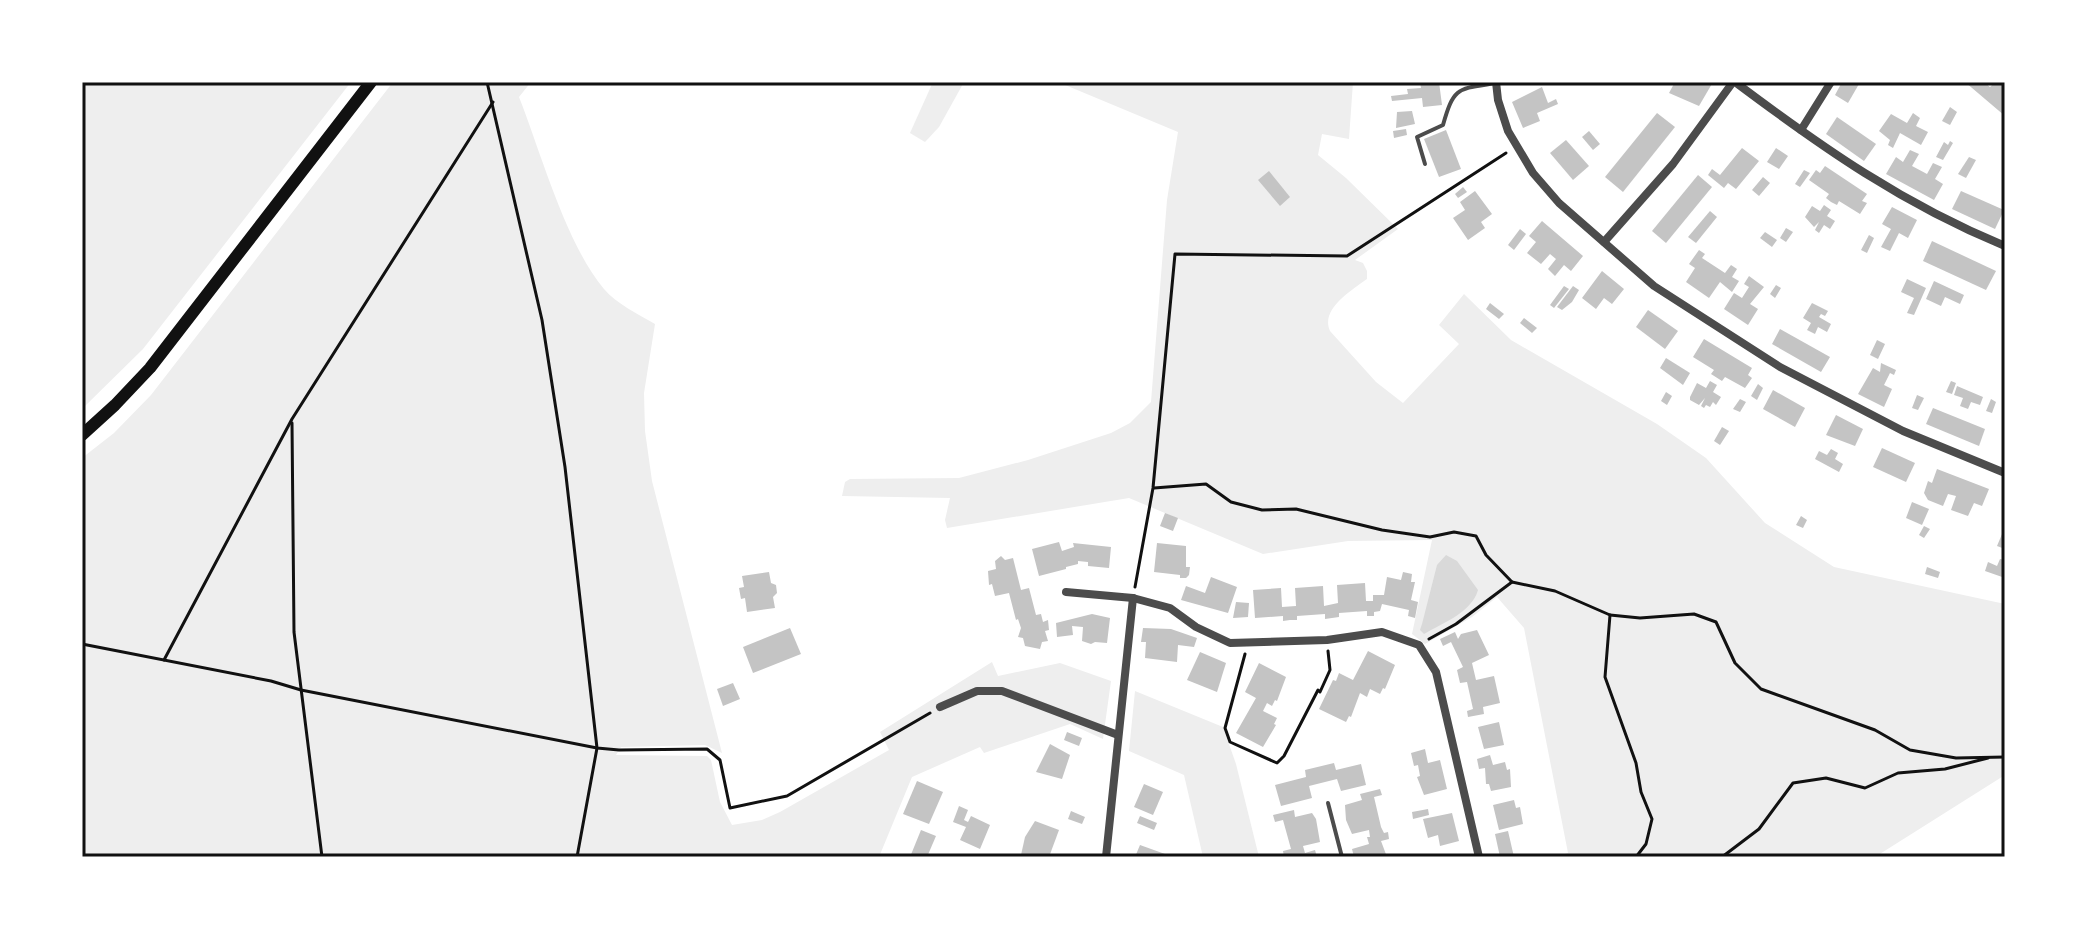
<svg xmlns="http://www.w3.org/2000/svg" width="2087" height="939" font-family="Jost,sans-serif">
<rect width="100%" height="100%" fill="#fff"/>
<!-- green -->
<g fill="#eee">
<polygon points="82,82 351,82 143,349 82,409"/>
<path d="M393 82H531L519 97C541 153 566 244 604 289 617 304 638 314 655 324L644 393 645 431 652 481 722 753 705 745 621 747 616 755 707 756 711 760 720 802 732 825 762 820 780 812 889 750 880 732 992 662 998 676 1060 663 1111 681 1103 739 1070 724 984 753 980 747 912 777 879 857H82V458L114 433 151 395Z"/>
<polygon points="933,82 964,82 939,127 925,142 910,133"/>
<path d="M1058 82H1353L1349 139 1322 134 1318 155 1346 178 1398 229 1355 260 1363 263 1367 271V279C1352 290 1320 309 1330 331L1376 382 1403 403 1459 344 1439 325 1464 294 1511 340 1657 424 1706 458 1765 523 1834 567 2005 604V775L1875 857H1555L1568 853 1524 628 1497 597 1472 617 1425 644 1412 634 1432 540 1348 541 1263 554 1129 498 947 528 945 520 950 498 842 496 845 482 850 479 959 478 1028 460 1111 433 1130 423 1151 402 1167 200 1178 132Z"/>
<polygon points="1135,691 1223,727 1236,764 1259,857 1203,857 1184,775 1129,751"/>
</g>
<!-- water -->
<path fill="#d9d9d9" d="M1446 555 1457 561 1478 590C1472 612 1443 623 1424 634L1420 630 1422 624 1437 565Z"/>
<!-- building -->
<g fill="#c4c4c4">
<polygon points="1420,82 1439,82 1442,105 1423,107 1422,98 1392,101 1391,96 1408,94 1407,89 1421,88"/>
<polygon points="1675,82 1713,82 1699,106 1669,93"/>
<polygon points="1842,82 1859,84 1848,103 1835,95"/>
<polygon points="1965,82 1984,82 1990,87 1995,82 2005,83 2005,116"/>
<polygon points="1542,87 1548,103 1556,99 1558,104 1537,113 1540,121 1523,128 1512,102"/>
<polygon points="1950,107 1957,112 1950,125 1942,121"/>
<polygon points="1412,111 1415,124 1396,128 1397,112"/>
<polygon points="1657,113 1675,127 1623,192 1605,177"/>
<polygon points="1913,113 1920,118 1916,126 1928,132 1921,145 1900,133 1893,148 1888,145 1890,140 1879,131 1891,114 1907,123"/>
<polygon points="1837,117 1876,144 1864,161 1826,134"/>
<polygon points="1406,129 1407,135 1394,138 1393,131"/>
<polygon points="1446,130 1461,169 1439,177 1424,139"/>
<polygon points="1589,131 1600,144 1593,150 1582,137"/>
<polygon points="1566,140 1589,166 1573,180 1550,153"/>
<polygon points="1950,141 1953,143 1943,160 1936,157 1944,142 1948,145"/>
<polygon points="1742,148 1759,161 1736,189 1728,183 1724,188 1708,175 1712,169 1720,175"/>
<polygon points="1776,148 1788,156 1779,169 1767,162"/>
<polygon points="1910,150 1919,154 1912,166 1927,174 1933,163 1942,167 1935,179 1943,184 1934,200 1886,174 1896,157 1903,162"/>
<polygon points="1969,157 1976,160 1966,178 1958,174"/>
<polygon points="1825,166 1867,194 1862,201 1867,203 1860,214 1839,201 1837,205 1831,202 1826,198 1829,194 1809,180 1816,170 1820,173"/>
<polygon points="1804,170 1810,173 1800,187 1795,184"/>
<polygon points="1269,171 1290,197 1280,206 1258,180"/>
<polygon points="1698,175 1712,187 1666,243 1652,231"/>
<polygon points="1763,177 1770,183 1759,196 1752,190"/>
<polygon points="1463,187 1467,192 1458,198 1455,194"/>
<polygon points="1475,191 1492,214 1481,222 1485,228 1468,240 1453,218 1465,210 1460,202"/>
<polygon points="1961,191 2004,210 1995,229 1952,209"/>
<polygon points="1824,205 1831,210 1827,216 1835,221 1830,229 1824,225 1819,233 1815,230 1819,222 1814,227 1805,217 1812,206 1820,211"/>
<polygon points="1892,207 1917,220 1908,238 1899,233 1890,251 1881,247 1891,229 1882,224"/>
<polygon points="1710,211 1717,217 1696,243 1688,237"/>
<polygon points="1542,221 1583,256 1571,271 1564,265 1555,276 1548,269 1556,259 1550,254 1541,264 1527,253 1536,242 1529,236"/>
<polygon points="1786,228 1793,232 1786,242 1780,238"/>
<polygon points="1520,229 1526,234 1514,250 1508,245"/>
<polygon points="1765,232 1777,240 1772,247 1760,238"/>
<polygon points="1869,235 1874,238 1867,253 1861,250"/>
<polygon points="1932,241 1996,271 1986,290 1923,261"/>
<polygon points="1699,250 1705,254 1702,258 1725,273 1731,265 1737,269 1732,277 1739,281 1732,292 1720,282 1709,298 1686,282 1695,268 1689,264"/>
<polygon points="1602,271 1624,289 1612,304 1604,298 1596,309 1582,298"/>
<polygon points="1749,276 1764,287 1750,304 1758,309 1748,325 1724,309 1734,293 1742,298 1749,287 1744,284"/>
<polygon points="1907,279 1926,288 1914,315 1907,313 1914,298 1901,292"/>
<polygon points="1934,281 1964,295 1960,304 1945,297 1941,306 1926,299"/>
<polygon points="1776,285 1781,288 1775,298 1770,294"/>
<polygon points="1564,286 1569,289 1554,308 1550,305"/>
<polygon points="1573,286 1579,290 1572,302 1562,310 1557,307"/>
<polygon points="1490,303 1504,314 1499,319 1486,309"/>
<polygon points="1812,303 1828,311 1825,316 1821,314 1819,317 1831,324 1827,332 1818,327 1815,334 1807,330 1811,323 1803,318"/>
<polygon points="1648,310 1678,331 1665,349 1636,327"/>
<polygon points="1524,318 1537,328 1532,333 1520,323"/>
<polygon points="1780,329 1830,357 1821,372 1772,344"/>
<polygon points="1704,339 1752,368 1748,375 1752,378 1745,388 1725,377 1722,381 1711,374 1714,370 1693,357"/>
<polygon points="1877,340 1885,344 1878,359 1870,355"/>
<polygon points="1666,358 1690,373 1683,385 1660,368"/>
<polygon points="1881,363 1896,370 1894,375 1890,373 1884,385 1892,389 1884,407 1858,394 1873,368 1880,372"/>
<polygon points="1710,381 1717,385 1713,392 1721,397 1716,405 1713,402 1710,407 1706,405 1704,408 1701,406 1705,398 1699,405 1690,400 1690,397 1697,383 1706,388"/>
<polygon points="1951,381 1956,383 1952,394 1946,392"/>
<polygon points="1758,384 1763,388 1757,400 1751,396"/>
<polygon points="1957,386 1983,397 1980,405 1971,402 1968,409 1960,406 1963,398 1954,395"/>
<polygon points="1773,390 1805,408 1795,427 1763,409"/>
<polygon points="1666,392 1672,396 1667,405 1661,401"/>
<polygon points="1917,395 1924,398 1918,410 1912,408"/>
<polygon points="1740,399 1746,402 1740,412 1733,409"/>
<polygon points="1991,399 1996,402 1992,413 1986,411"/>
<polygon points="1933,408 1985,429 1979,446 1926,424"/>
<polygon points="1836,415 1863,429 1855,446 1826,435"/>
<polygon points="1722,427 1729,431 1720,445 1714,441"/>
<polygon points="1882,448 1915,463 1906,482 1873,467"/>
<polygon points="1831,449 1838,453 1835,459 1843,464 1839,472 1815,459 1819,451 1827,455"/>
<polygon points="1937,469 1989,489 1982,506 1974,503 1968,516 1951,510 1956,496 1948,494 1943,506 1928,500 1924,493 1928,481 1932,483"/>
<polygon points="1912,502 1929,509 1922,525 1906,518"/>
<polygon points="1165,513 1178,518 1173,531 1160,526"/>
<polygon points="1801,516 1807,520 1803,528 1796,525"/>
<polygon points="1924,526 1930,529 1924,538 1919,535"/>
<polygon points="2005,527 2005,549 1997,546"/>
<polygon points="1059,542 1062,551 1074,547 1073,543 1111,547 1109,568 1088,566 1088,562 1078,561 1078,564 1066,567 1066,569 1039,576 1032,549"/>
<polygon points="1157,543 1186,546 1186,567 1190,567 1189,575 1186,578 1180,578 1180,575 1154,572"/>
<polygon points="1001,556 1005,560 1013,558 1021,590 1029,588 1036,615 1041,614 1043,622 1048,620 1049,630 1045,631 1048,641 1042,642 1040,649 1025,646 1023,638 1018,637 1021,628 1018,619 1016,620 1009,593 995,596 992,584 989,585 988,571 996,569 995,561"/>
<polygon points="2000,559 2005,560 2005,578 1985,571 1988,562 1997,566"/>
<polygon points="1927,567 1940,572 1938,578 1925,574"/>
<polygon points="769,572 771,583 776,585 777,593 773,597 775,608 747,612 745,598 741,599 739,588 744,587 742,576"/>
<polygon points="1403,572 1412,574 1411,582 1415,582 1411,600 1418,602 1415,618 1408,616 1409,610 1382,604 1380,611 1374,612 1374,616 1367,616 1367,611 1339,613 1339,617 1325,619 1325,614 1297,616 1297,620 1290,620 1283,621 1283,616 1255,618 1253,590 1281,588 1282,607 1296,606 1295,588 1323,586 1324,606 1338,603 1337,585 1365,583 1366,601 1373,601 1373,595 1384,595 1387,577 1401,580"/>
<polygon points="1211,577 1237,587 1228,613 1181,600 1186,586 1205,593"/>
<polygon points="1236,602 1249,603 1248,617 1233,618"/>
<polygon points="1092,614 1110,618 1107,643 1095,642 1091,644 1082,641 1083,627 1072,626 1073,635 1057,637 1056,623"/>
<polygon points="790,628 801,654 753,673 743,647"/>
<polygon points="1143,628 1171,629 1197,638 1194,647 1178,645 1177,662 1145,658 1146,642 1141,642"/>
<polygon points="1477,630 1489,655 1472,663 1476,680 1494,676 1500,703 1483,707 1484,714 1468,717 1467,711 1473,709 1467,682 1460,683 1457,670 1463,667 1451,642 1443,646 1440,639 1455,632 1458,639 1461,634"/>
<polygon points="1368,651 1395,665 1385,689 1383,688 1380,694 1370,689 1367,697 1360,693 1351,717 1349,716 1346,722 1319,709 1333,680 1336,681 1339,673 1353,680"/>
<polygon points="1200,652 1226,663 1217,692 1187,680"/>
<polygon points="1259,663 1286,677 1277,701 1275,700 1272,706 1267,703 1263,711 1277,718 1274,724 1276,725 1263,747 1236,733 1256,698 1245,692"/>
<polygon points="733,683 740,699 723,706 717,689"/>
<polygon points="1499,722 1504,745 1484,749 1478,727"/>
<polygon points="1067,732 1082,738 1079,746 1064,740"/>
<polygon points="1050,744 1070,755 1062,779 1036,772"/>
<polygon points="1425,749 1428,763 1440,760 1447,789 1424,795 1417,777 1420,776 1418,765 1414,766 1411,753"/>
<polygon points="1490,755 1493,765 1505,762 1507,770 1510,769 1511,787 1491,791 1489,784 1486,784 1485,768 1479,769 1477,759"/>
<polygon points="1334,763 1336,770 1361,764 1366,785 1341,791 1337,779 1309,786 1312,798 1281,806 1275,785 1306,777 1305,770"/>
<polygon points="917,781 943,792 929,824 903,814"/>
<polygon points="1144,784 1163,792 1153,815 1134,807"/>
<polygon points="1380,789 1382,795 1374,797 1381,827 1384,833 1388,832 1389,839 1381,841 1387,857 1354,857 1352,849 1369,844 1367,837 1370,837 1369,830 1352,834 1346,820 1345,805 1362,800 1360,794"/>
<polygon points="1514,800 1516,808 1520,807 1523,824 1499,830 1493,805"/>
<polygon points="959,806 968,810 964,820 968,822 971,816 990,825 980,849 960,840 966,827 953,822"/>
<polygon points="1428,809 1429,815 1413,819 1412,812"/>
<polygon points="1294,810 1295,817 1312,813 1316,819 1320,842 1303,846 1305,853 1315,850 1317,857 1284,857 1283,851 1291,849 1283,820 1275,822 1273,815"/>
<polygon points="1071,811 1085,817 1082,824 1068,819"/>
<polygon points="1452,813 1459,841 1440,846 1438,835 1428,838 1423,819"/>
<polygon points="1140,816 1157,823 1154,830 1137,823"/>
<polygon points="1035,821 1059,830 1049,857 1021,855 1025,837"/>
<polygon points="921,830 936,836 927,857 910,857"/>
<polygon points="1508,831 1514,857 1500,857 1495,834"/>
<polygon points="1140,845 1165,854 1164,857 1135,857"/>
</g>
<g fill="none" stroke-linecap="round" stroke-linejoin="round">
<!-- path -->
<g stroke="#111" stroke-width="3">
<polyline points="487,82 542,320 565,467 597,748 577,857"/>
<polyline points="292,423 294,632 322,857"/>
<polyline points="1154,488 1206,484 1231,502 1262,510 1296,509 1382,530 1430,537 1454,532 1476,536 1486,555 1512,582"/>
<polyline points="1135,587 1153,488 1175,254 1347,256 1506,153"/>
<polyline points="1610,615 1605,677 1636,763 1641,792 1652,819 1646,844 1636,857"/>
<polyline points="1429,639 1456,624 1512,582 1555,591 1610,615 1640,618 1694,614 1716,622 1735,663 1761,689 1875,730 1910,750 1956,758 2005,757"/>
<polyline points="82,644 271,681 301,690 597,748 619,750 707,749 720,760 730,808 787,796 930,713"/>
<polyline points="1245,654 1225,728 1230,742 1277,763 1284,756 1318,690 1320,692 1330,670 1328,651"/>
<polyline points="164,660 292,419 493,102"/>
<polyline points="1722,857 1759,829 1793,783 1826,778 1865,788 1898,773 1945,769 1988,758"/>
</g>
<!-- service -->
<g stroke="#4c4c4c" stroke-width="4">
<path d="M1425 164 1417 137 1443 125C1454 86 1458 89 1496 83"/>
<polyline points="1328,803 1342,857"/>
</g>
<!-- minor -->
<g stroke="#4c4c4c" stroke-width="8">
<polyline points="1496,82 1498,100 1508,131 1533,173 1559,203 1654,286 1780,367 1903,431 2005,473"/>
<path d="M1735 82C1823 148 1903 204 2005 246"/>
<polyline points="1801,130 1831,82"/>
<polyline points="1604,242 1673,164 1733,82"/>
<polyline points="1066,592 1133,598 1170,608 1196,627 1230,643 1327,640 1382,632 1419,645 1436,672 1479,857"/>
<polyline points="940,707 977,691 1002,691 1118,735"/>
<polyline points="1106,857 1133,598"/>
</g>
<!-- secondary -->
<polyline stroke="#111" stroke-width="12" points="82,435 115,405 150,368 371,82"/>
</g>
<!-- border -->
<rect width="2087" height="939" fill="none" stroke="#ffffff" stroke-width="168"/>
<rect x="84" y="84" width="1919" height="771" fill="none" stroke="#111" stroke-width="3"/>
</svg>
